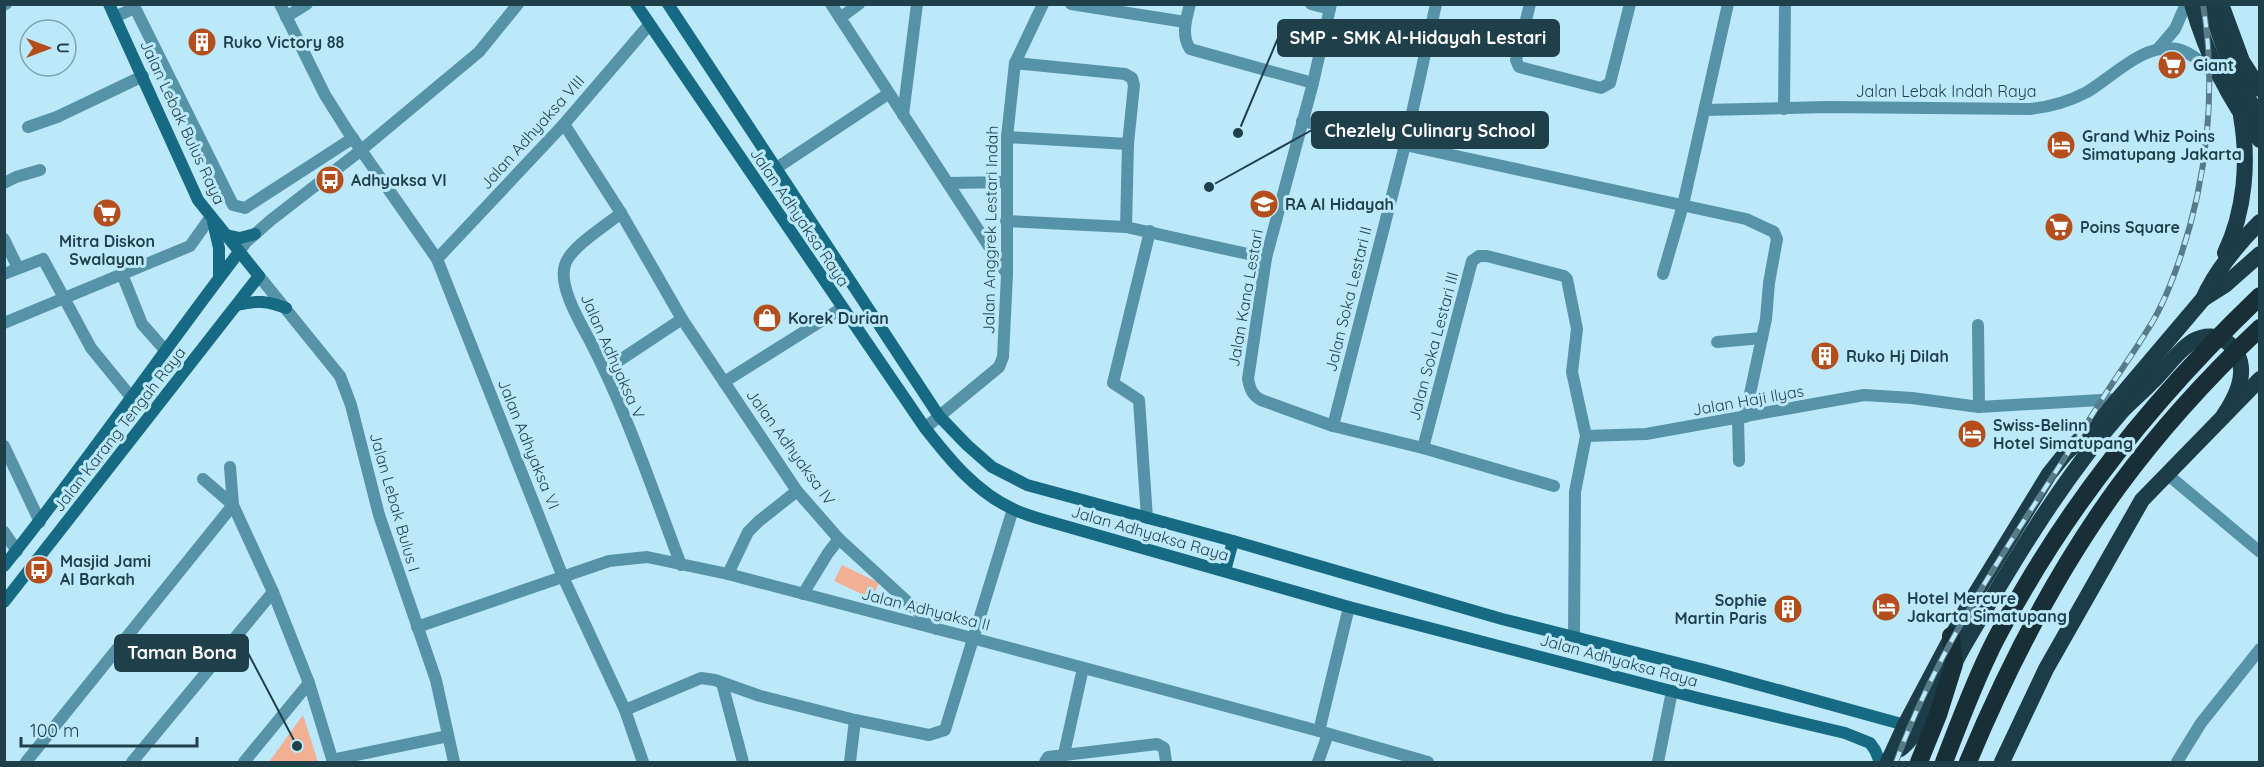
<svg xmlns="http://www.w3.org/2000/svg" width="2264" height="767" font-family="Quicksand,sans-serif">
<rect width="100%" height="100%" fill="#bce9fa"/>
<!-- green -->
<g fill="#f1b094">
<polygon points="842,565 879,583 872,599 834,581"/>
<polygon points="303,715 318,762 269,762"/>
</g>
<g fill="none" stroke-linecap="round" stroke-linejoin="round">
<!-- minor -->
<g stroke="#5793a8" stroke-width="12">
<polyline points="280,4 325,95 347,130 437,259 563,577 625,710 643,762"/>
<polyline points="831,4 1007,274"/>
<polyline points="1071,4 1185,22"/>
<path d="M1190 4C1186 20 1181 35 1190 49L1313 83"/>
<polyline points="1311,4 1330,9"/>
<path d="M1331 4 1313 83 1266 258 1248 379C1250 389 1252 395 1261 400L1333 426 1423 448 1554 486"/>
<polyline points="1530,4 1516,60 1519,67 1601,88 1610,83 1630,4"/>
<polyline points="115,17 130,10 136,10 233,205 245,208 353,138"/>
<polyline points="286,17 307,4"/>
<polyline points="840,18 859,4"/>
<polyline points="2158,49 2175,29 2186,4"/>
<polyline points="1015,63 1125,74 1132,78 1134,85 1128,144 1126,227"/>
<polyline points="1784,109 1785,4"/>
<path d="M1705 110 1827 107 2030 109C2050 107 2068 102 2087 92 2114 76 2143 43 2177 49 2192 52 2207 67 2218 78"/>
<polyline points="903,115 917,4"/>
<polyline points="1302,121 1405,145 1746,219 1774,232 1777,239 1769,283 1766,319 1745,417"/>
<polyline points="564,124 621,213 682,319 797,491 839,539 937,629"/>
<polyline points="28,127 57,117 143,76"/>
<polyline points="1007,137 1128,144"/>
<polyline points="775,169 888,94"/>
<polyline points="4,183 16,177 40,170"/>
<polyline points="948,183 1007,182"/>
<path d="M621 213C607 225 570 247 565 265 558 286 580 322 590 341 626 410 653 491 681 565"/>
<polyline points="1006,221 1126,227 1266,258"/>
<polyline points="4,239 18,268"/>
<polyline points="437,259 564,124 649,25"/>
<polyline points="4,274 43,259 91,348 131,397"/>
<polyline points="122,274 142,324 165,350"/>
<polyline points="1663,274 1683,205 1728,4"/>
<polyline points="4,323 190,246 210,218"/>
<polyline points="1978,325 1979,407"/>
<polyline points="1717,342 1762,338"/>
<polyline points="605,370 682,319"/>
<polyline points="724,382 842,308"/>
<polyline points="1738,419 1739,461"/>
<polyline points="1333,426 1405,145 1436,4"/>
<polyline points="925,428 999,367 1003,357 1007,274 1007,137 1015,63 1043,4"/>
<polyline points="1586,436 1646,434 1864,395 1912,398 1979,407 2118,399"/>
<polyline points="4,446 40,522"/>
<polyline points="1423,448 1472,261 1479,256 1487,256 1564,276 1567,279 1577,329 1572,372 1586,436 1575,492 1574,637"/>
<polyline points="230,467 233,505 273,592 309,683 333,762"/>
<polyline points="2167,474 2260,552"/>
<polyline points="203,479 233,505"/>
<polyline points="1147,518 1139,400 1113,383 1150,231"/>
<polyline points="4,532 17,551"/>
<polyline points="728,574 748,532 759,521 797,491"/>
<polyline points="803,594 828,553 839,539"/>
<polyline points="417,627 609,561 647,557 728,574 972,638 1319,731 1428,762"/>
<polyline points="722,683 743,762"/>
<polyline points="625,710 701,678 715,680 760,696 855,720 929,735 945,730 1013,509"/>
<polyline points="1319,731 1349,607"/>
<polyline points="1064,754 1083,668"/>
<polyline points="332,760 448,736"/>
<polyline points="26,762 233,505"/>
<polyline points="132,762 273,592"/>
<polyline points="244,762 309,683"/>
<polyline points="850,762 855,720"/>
<polyline points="1045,762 1048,757 1157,744 1164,748 1166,762"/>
<polyline points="1318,762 1328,734"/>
<polyline points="1658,762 1672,691"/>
<polyline points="2177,762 2201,723 2260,649"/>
</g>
<!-- tertiary -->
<g stroke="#5793a8" stroke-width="12">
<polyline points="4,5 6,4"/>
<polyline points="239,252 246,242 271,220 360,151 479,52 518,4"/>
<polyline points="259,276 340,376 351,405 379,515 436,680 454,762"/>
</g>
<!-- secondary -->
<g stroke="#166a83" stroke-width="12">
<path d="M636 4 925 428C950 460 976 492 1013 509 1023 514 1034 517 1044 520L1349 607 1698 698 1845 733 1870 743 1875 750 1880 762"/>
<polyline points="668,4 939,416 967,445 992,467 1027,485 1233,541 1502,619 1705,670 1905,725"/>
<polyline points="213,222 219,248 219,278"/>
<polyline points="226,235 240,238 255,234"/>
<path d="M237 305C256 300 268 301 286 308"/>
<path d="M4 566C86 464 160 355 239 252"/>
<polyline points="1225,571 1233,541"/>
<polyline points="4,602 259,276 198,200 109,4"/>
</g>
<!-- trunk -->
<g stroke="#1c3c48" stroke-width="16">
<path d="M2192 4C2206 53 2229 100 2260 140"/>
<path d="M2210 4C2221 45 2237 82 2260 118"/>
<polyline points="2221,4 2242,61 2260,89"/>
<path d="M2225 253C2245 211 2249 161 2241 116"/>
<polyline points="2203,299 2225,285 2260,254"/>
<path d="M1900 749C1921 734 1948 674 1962 649 2010 567 2059 483 2122 411 2131 401 2142 393 2151 383 2165 370 2177 351 2193 341 2218 327 2243 347 2241 374 2240 389 2232 403 2224 415"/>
<path d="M1888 762 1905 725 1967 608 2049 474 2065 454 2103 417 2203 299C2216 270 2237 245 2260 222"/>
<polyline points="2002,762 2046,669 2142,500 2260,379"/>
</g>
<!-- motorway -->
<g stroke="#192f37" stroke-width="18">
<polyline points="1919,762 1938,715 1954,664 1951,636"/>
<path d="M1944 762C1958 726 1972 688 1989 653 1999 631 2012 610 2024 589 2088 479 2168 384 2260 296"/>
<path d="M1968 762C2008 666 2056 572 2118 487 2160 430 2208 377 2260 328"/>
</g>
<!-- rail casing -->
<g stroke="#577b89" stroke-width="6">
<path id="rail" d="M1896 762C1943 632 2028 518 2101 401 2116 377 2133 354 2148 329 2160 311 2171 284 2178 264 2207 182 2217 90 2203 4"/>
</g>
<!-- rail -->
<use href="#rail" stroke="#bce9fa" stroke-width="4" stroke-dasharray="11" stroke-linecap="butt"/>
</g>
<!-- icons -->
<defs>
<g id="building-disc" transform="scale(1.5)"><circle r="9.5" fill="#b44f1d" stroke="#bce9fa"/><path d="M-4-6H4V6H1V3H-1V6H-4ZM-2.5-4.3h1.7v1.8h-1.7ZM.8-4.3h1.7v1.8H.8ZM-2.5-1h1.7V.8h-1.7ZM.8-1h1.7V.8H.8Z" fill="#fff"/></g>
<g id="supermarket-disc" transform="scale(1.5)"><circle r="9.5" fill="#b44f1d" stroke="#bce9fa"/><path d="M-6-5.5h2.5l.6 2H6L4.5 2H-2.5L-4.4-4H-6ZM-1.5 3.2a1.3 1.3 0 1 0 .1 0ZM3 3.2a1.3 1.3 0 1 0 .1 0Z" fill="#fff"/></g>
<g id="hotel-disc" transform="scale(1.5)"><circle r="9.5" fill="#b44f1d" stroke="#bce9fa"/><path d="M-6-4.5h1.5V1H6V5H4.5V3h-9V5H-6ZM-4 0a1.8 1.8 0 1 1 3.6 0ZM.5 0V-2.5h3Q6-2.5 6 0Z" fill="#fff"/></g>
<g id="bus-disc" transform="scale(1.5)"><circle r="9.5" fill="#b44f1d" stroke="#bce9fa"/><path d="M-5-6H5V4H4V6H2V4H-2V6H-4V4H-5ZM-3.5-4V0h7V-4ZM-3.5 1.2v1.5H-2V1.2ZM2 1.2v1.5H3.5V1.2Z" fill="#fff"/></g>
<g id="school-disc" transform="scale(1.5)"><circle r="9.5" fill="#b44f1d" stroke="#bce9fa"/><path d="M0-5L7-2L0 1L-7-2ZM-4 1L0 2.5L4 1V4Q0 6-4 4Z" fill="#fff"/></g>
<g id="shop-disc" transform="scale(1.5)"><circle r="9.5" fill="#b44f1d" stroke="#bce9fa"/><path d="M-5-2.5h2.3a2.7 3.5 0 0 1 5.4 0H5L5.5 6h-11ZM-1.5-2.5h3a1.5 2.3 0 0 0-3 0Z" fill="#fff"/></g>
</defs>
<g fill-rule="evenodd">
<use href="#building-disc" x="202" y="42"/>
<use href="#supermarket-disc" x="2172" y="65"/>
<use href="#hotel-disc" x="2061" y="145"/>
<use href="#bus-disc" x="330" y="180"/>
<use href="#school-disc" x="1264" y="204"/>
<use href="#supermarket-disc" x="107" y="213"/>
<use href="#supermarket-disc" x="2059" y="227"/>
<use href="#shop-disc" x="767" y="318"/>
<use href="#building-disc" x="1825" y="356"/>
<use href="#hotel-disc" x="1972" y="434"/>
<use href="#bus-disc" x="39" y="570"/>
<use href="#hotel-disc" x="1886" y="607"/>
<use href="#building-disc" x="1788" y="609"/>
</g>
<g text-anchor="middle" stroke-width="6" stroke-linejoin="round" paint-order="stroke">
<!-- poi labels -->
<g font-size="16" font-weight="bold" fill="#1f3f4b" stroke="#bce9fa" text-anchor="start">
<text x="223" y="48">Ruko Victory 88</text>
<text x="2193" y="71">Giant</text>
<text x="2082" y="142">Grand Whiz Poins<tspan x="2082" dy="18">Simatupang Jakarta</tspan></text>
<text x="351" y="186">Adhyaksa VI</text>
<text x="1285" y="210">RA Al Hidayah</text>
<text x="2080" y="233">Poins Square</text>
<text x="107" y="247" text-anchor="middle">Mitra Diskon<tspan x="107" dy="18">Swalayan</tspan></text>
<text x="788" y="324">Korek Durian</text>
<text x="1846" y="362">Ruko Hj Dilah</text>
<text x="1993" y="431">Swiss-Belinn<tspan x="1993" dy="18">Hotel Simatupang</tspan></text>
<text x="60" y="567">Masjid Jami<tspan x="60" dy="18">Al Barkah</tspan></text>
<text x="1907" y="604">Hotel Mercure<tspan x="1907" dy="18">Jakarta Simatupang</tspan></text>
<text x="1767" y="606" text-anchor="end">Sophie<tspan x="1767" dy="18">Martin Paris</tspan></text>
</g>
<!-- street labels -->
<g font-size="16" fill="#1f3f4b" stroke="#bce9fa">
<text x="1946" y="97">Jalan Lebak Indah Raya</text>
<text transform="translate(183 122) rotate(65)" y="6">Jalan Lebak Bulus Raya</text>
<text transform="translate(532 132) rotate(-48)" y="6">Jalan Adhyaksa VIII</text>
<text transform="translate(800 217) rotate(56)" y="6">Jalan Adhyaksa Raya</text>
<text transform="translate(990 230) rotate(-89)" y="6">Jalan Anggrek Lestari Indah</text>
<text transform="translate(1245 298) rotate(-80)" y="6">Jalan Kana Lestari</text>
<text transform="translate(1348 299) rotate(-76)" y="6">Jalan Soka Lestari II</text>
<text transform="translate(1433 346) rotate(-75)" y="6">Jalan Soka Lestari III</text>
<text transform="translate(613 356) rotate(66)" y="6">Jalan Adhyaksa V</text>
<text transform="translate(1748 400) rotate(-10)" y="6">Jalan Haji Ilyas</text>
<text transform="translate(119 429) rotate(-52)" y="6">Jalan Karang Tengah Raya</text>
<text transform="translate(529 444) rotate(68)" y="6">Jalan Adhyaksa VI</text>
<text transform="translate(791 447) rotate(54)" y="6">Jalan Adhyaksa IV</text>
<text transform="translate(395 502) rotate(74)" y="6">Jalan Lebak Bulus I</text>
<text transform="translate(1150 533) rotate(16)" y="6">Jalan Adhyaksa Raya</text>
<text transform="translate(926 609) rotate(14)" y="6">Jalan Adhyaksa II</text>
<text transform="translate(1619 660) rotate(15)" y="6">Jalan Adhyaksa Raya</text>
</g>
</g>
<!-- callouts -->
<path fill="none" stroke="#1f3f4b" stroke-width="2" d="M1238 133L1278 38M1209 187L1312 130M297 746L248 653"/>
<g fill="#1f3f4b" stroke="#bce9fa" stroke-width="2">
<circle cx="1238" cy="133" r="6"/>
<circle cx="1209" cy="187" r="6"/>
<circle cx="297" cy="746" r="6"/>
</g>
<g fill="#1f3f4b" stroke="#1f3f4b" stroke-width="2">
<rect x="1278" y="20" width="281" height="36" rx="6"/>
<rect x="1312" y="112" width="236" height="36" rx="6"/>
<rect x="115" y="635" width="133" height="36" rx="6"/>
</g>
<g font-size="18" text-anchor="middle" font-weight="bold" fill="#fff">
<text x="1418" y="44">SMP - SMK Al-Hidayah Lestari</text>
<text x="1430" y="137">Chezlely Culinary School</text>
<text x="182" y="659">Taman Bona</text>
</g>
<!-- border -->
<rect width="2264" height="767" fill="none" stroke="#1f3f4b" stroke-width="12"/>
<!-- north arrow -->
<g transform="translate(48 48) rotate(90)"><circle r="28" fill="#bce9fa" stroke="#7da5b4" stroke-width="1.5"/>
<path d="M0-4.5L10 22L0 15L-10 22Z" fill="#b44f1d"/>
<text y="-9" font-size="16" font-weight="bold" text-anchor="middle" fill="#1f3f4b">U</text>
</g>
<!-- scale -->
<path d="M21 737v9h176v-9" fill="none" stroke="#1f3f4b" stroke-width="3"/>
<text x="30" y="737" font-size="18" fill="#1f3f4b" stroke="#bce9fa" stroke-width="4.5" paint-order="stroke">100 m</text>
</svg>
